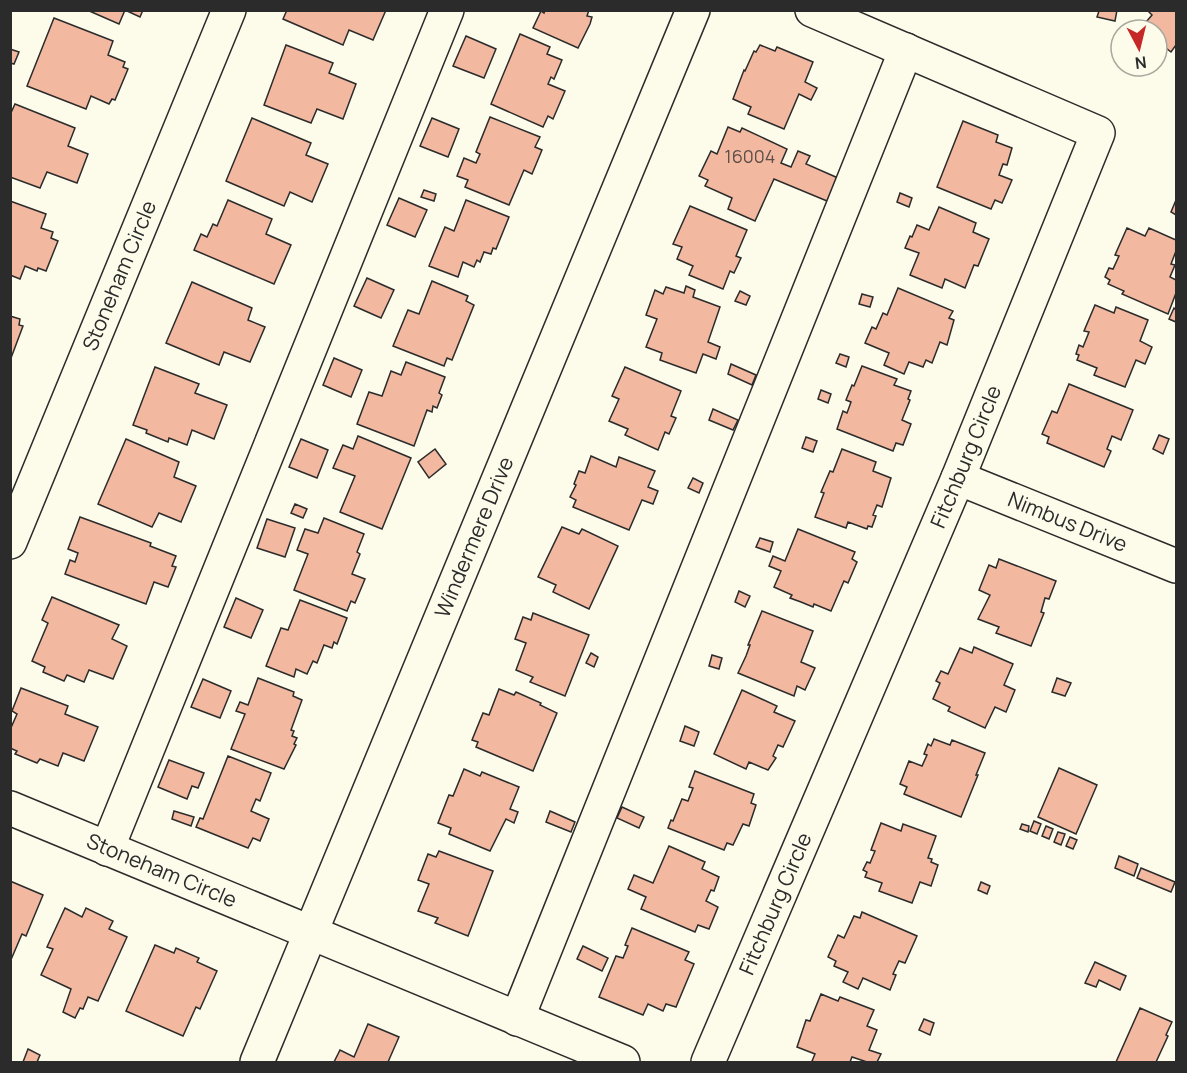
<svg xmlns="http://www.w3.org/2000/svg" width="1187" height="1073" font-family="Manrope,sans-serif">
<rect width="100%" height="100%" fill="#fdfbea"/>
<!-- building -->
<g fill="#f2b8a0" stroke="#2b2b2b" stroke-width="1.5">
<polygon points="87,10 125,10 119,24"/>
<polygon points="125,10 143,10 140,17"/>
<polygon points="287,10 386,10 373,40 349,30 343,45 283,19"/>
<polygon points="545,10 589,10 587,16 592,17 590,24 578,48 533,28 541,11 544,13"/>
<polygon points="1096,10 1117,10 1115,21 1097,17 1099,11"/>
<polygon points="1147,10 1176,10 1176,45 1171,52 1157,41 1157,30 1141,28 1152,15"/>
<polygon points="54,18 113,41 108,55 125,62 123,67 128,69 115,100 112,99 109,104 91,96 86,109 27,86"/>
<polygon points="520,34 550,47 547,54 562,60 554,79 551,77 548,84 565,91 553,119 548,116 543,127 491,104"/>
<polygon points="466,36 496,49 484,78 453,66"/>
<polygon points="286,45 333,63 329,73 356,84 343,119 317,109 311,123 264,105"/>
<polygon points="760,45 775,51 777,47 813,62 805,82 817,88 811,100 799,94 784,129 748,114 751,107 733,99 744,70 745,71 754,51 756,52"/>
<polygon points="10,49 19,52 14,64 10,63"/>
<polygon points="15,104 75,128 68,146 88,154 77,183 47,172 40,188 10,177 10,115"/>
<polygon points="490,117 540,137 535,147 542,150 532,174 524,170 509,205 465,187 468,180 457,176 464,158 476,163 480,154 476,152"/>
<polygon points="252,118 311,143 306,155 328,164 312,202 290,192 284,206 226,181"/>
<polygon points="432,118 459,129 448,157 420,146"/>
<polygon points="963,121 998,135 996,142 1012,148 1007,165 1003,164 999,175 1012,180 1002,203 995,200 991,209 937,187"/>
<polygon points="728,127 740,132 742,128 787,149 781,163 791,167 798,151 810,156 806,164 838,178 827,201 774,179 755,221 728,209 732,198 705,186 708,180 699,176 711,151 717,154"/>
<polygon points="424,190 436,194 434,201 421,197"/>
<polygon points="900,193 912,198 909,207 897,202"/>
<polygon points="399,198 427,210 415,237 387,225"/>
<polygon points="228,200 272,219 266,234 291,245 274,284 194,250 201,234 207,237 213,224 217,226"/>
<polygon points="466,200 509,217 496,249 493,248 491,254 484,252 480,262 477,260 474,267 463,262 458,277 429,266 445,227 454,231"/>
<polygon points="1176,200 1176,215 1171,212"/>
<polygon points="10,201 46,214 41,228 53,232 51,238 58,241 46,271 38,268 37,271 25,266 20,279 10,275"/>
<polygon points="690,206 747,230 736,256 741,258 734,273 730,271 723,289 689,275 693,266 677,259 682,247 673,244"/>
<polygon points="939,207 976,223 973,232 989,239 978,266 974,265 965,288 945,279 942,288 910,275 919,253 905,248 910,236 912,237 917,225 929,230"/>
<polygon points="1127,228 1145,236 1149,228 1176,240 1176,251 1171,264 1175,265 1170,277 1176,280 1176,293 1168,314 1122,294 1124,291 1108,284 1110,280 1105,277 1109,268 1113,269 1119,256 1115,255"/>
<polygon points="367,278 394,290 381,318 354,306"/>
<polygon points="432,281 468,296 466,301 474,305 452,360 447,358 444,366 393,346 408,310 419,314"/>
<polygon points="192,282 252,308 248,320 265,327 250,362 224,352 219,365 166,343"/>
<polygon points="686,286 695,290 693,297 720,307 708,342 720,347 716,359 703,354 696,373 660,360 662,353 646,347 657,319 646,315 655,290 663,294 666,287 684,293"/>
<polygon points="898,288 953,311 949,318 954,320 947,345 940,342 932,363 926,360 923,367 909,362 904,374 884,365 889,353 865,343 872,327 876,329 883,313 887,315"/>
<polygon points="740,291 750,296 746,305 735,301"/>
<polygon points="862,294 873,297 870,307 859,304"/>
<polygon points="1095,305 1114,313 1116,307 1148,320 1140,341 1152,347 1145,364 1136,360 1125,387 1094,375 1097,368 1077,360 1079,355 1076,354 1079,345 1083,347 1089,332 1084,331"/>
<polygon points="1174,308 1176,310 1176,322 1169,319"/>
<polygon points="10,316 20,319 19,325 23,326 11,358"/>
<polygon points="840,354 849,357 846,367 836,363"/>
<polygon points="334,358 362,370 351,397 323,385"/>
<polygon points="406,362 445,377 439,393 442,395 437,408 433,406 432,412 427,410 414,446 357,424 369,392 382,396 391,371 401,375"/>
<polygon points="731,364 756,375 752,385 728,374"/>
<polygon points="862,366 897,379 894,385 911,391 908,399 910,400 902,420 911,424 903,445 896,443 893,451 837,429 843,411 847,413 851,402 846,400 852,385 854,386"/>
<polygon points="155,367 199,384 195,393 227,405 214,439 192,430 187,445 169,438 168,442 146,433 147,430 133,425"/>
<polygon points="625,367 681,391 671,416 676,418 669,434 665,432 658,450 625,435 628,429 609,421 619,399 612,396"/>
<polygon points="1069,384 1133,410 1121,440 1112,436 1107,449 1111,451 1104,467 1047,443 1049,437 1042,434 1052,411 1057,413"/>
<polygon points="821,390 831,394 828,403 818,399"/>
<polygon points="713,409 738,420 733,430 709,420"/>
<polygon points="1159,435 1169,439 1163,454 1153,449"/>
<polygon points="358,436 411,458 382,529 340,512 355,476 333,468 343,445 353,449"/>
<polygon points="806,437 817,441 813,452 802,448"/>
<polygon points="126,439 179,462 174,477 196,486 181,522 159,513 152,527 98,504"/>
<polygon points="301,439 328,450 317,478 289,467"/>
<polygon points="435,449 446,464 429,478 418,462"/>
<polygon points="842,449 876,462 873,471 891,478 882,507 877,505 873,515 876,516 872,527 868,526 867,529 848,522 846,528 815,517 824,493 821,492 830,471 833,472"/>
<polygon points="591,456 616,467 619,457 655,471 648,487 658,491 653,504 642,500 629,530 573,507 576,500 570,497 576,485 574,484 579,471 585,473"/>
<polygon points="693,478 703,483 699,493 688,488"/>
<polygon points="295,504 307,509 303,518 291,513"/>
<polygon points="80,517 151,543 150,546 176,556 172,566 176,567 168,587 154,582 146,604 65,574 70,560 75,562 78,553 68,549"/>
<polygon points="324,518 364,534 357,552 360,554 352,574 365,579 355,603 351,601 347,611 294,590 308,554 297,550 305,529 318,533"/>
<polygon points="267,519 295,528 285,557 257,548"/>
<polygon points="562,527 579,534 582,529 618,546 589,609 553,592 556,585 538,577"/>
<polygon points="798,529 855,552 852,559 857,562 848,583 844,581 831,611 814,604 813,607 801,602 790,598 792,595 774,587 781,571 769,566 773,556 785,561"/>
<polygon points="760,538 773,542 770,552 756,547"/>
<polygon points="999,559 1056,581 1049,599 1045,598 1041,612 1044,613 1031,646 996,633 999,627 978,619 990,595 979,590 989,565 996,568"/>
<polygon points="739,591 750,596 745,607 735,602"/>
<polygon points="52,597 119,625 112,639 127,646 113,679 89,670 84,682 67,675 64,681 43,672 45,667 32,661 48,623 42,620"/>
<polygon points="236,598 263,610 251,638 224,627"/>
<polygon points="300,600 347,618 337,644 334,642 332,648 324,645 317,663 313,661 307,674 296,669 294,677 266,666 281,628 288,630"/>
<polygon points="762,611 813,631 801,662 815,668 805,690 797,686 794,696 738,673 746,656 750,645 748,645"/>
<polygon points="533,613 589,635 565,696 530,682 533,677 516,670 526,643 515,639 523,617 531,620"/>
<polygon points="974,647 1013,664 1004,685 1015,690 1006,712 995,707 985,728 948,711 950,707 933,699 940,683 936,681 941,671 948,674 960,648 972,653"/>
<polygon points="591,653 598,657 594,667 586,663"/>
<polygon points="712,655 722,658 719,669 709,666"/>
<polygon points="258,678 294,692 293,696 302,700 291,730 294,731 292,736 297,738 294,744 296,745 284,769 231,749 245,714 236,711 240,702 248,705"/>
<polygon points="1057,678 1071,683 1065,696 1052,692"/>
<polygon points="203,679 231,691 220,718 191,707"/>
<polygon points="21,688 68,706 65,714 98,727 84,761 63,753 58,766 40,759 37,763 15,754 17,751 10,748 10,730 17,714 12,711"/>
<polygon points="499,689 514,695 516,692 541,703 540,705 557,713 533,771 476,747 478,742 472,740 483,713 489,715"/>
<polygon points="742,690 777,706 774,712 795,721 783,747 778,745 773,756 776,758 768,770 749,762 746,769 714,754"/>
<polygon points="685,726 699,732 694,746 680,741"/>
<polygon points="934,739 950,745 952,740 985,753 976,775 978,775 961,817 904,794 907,787 900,784 909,761 922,766 927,755 924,754 928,744 931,746"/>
<polygon points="228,756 271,773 260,801 256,799 251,811 269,819 260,841 253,838 248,848 196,827 200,818 203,819"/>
<polygon points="169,760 204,773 198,788 192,786 187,799 158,787"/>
<polygon points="1059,768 1097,785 1076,834 1038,817"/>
<polygon points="464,769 480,776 482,772 519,787 510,809 518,812 514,823 506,819 490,851 449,834 451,828 438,823 449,795 453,796"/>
<polygon points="695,771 754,794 751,803 756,805 749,826 743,824 733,845 727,843 724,850 668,828 671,820 673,821 682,799 688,801 693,788 689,787"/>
<polygon points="622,807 644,817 639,828 617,818"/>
<polygon points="174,811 194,817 191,826 172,819"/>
<polygon points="550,811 575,822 571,832 546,822"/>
<polygon points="1034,821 1041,824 1037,834 1030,831"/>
<polygon points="881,823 901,831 903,824 936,836 928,858 932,859 931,862 938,865 931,886 920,882 912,903 879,891 882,883 865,877 867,872 863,870 867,862 870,863 875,851 871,850"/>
<polygon points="1022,824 1029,826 1028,832 1020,829"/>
<polygon points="1046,826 1053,829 1049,839 1042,836"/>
<polygon points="1058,832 1065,834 1061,845 1054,842"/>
<polygon points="1070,837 1077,840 1073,849 1066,846"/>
<polygon points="669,846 705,862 702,869 719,877 714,891 711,890 706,901 718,907 709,929 698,925 695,932 641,909 646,897 628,889 634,875 653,883"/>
<polygon points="439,851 493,871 468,936 435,923 438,918 418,911 429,884 418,880 428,854 436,857"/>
<polygon points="1119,856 1138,864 1134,876 1115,868"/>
<polygon points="1141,868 1175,882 1171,892 1137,878"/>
<polygon points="10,881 43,895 26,936 22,934 10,962"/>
<polygon points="981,882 990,886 987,894 978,890"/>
<polygon points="65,908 82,917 86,908 113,921 109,929 127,937 98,1001 88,997 83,1009 80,1008 75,1018 63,1012 71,989 41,975 53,949 47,947"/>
<polygon points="862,912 917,936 905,963 899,961 893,974 896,975 890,990 863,978 858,989 843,982 848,972 834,966 836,961 828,957 838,935 844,938 854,916 860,918"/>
<polygon points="632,928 689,952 685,960 694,964 676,1007 666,1004 663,1011 648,1004 643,1015 599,997 616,956 623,958 628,946 625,945"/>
<polygon points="155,945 174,953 176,948 199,958 197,962 217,971 200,1009 196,1007 183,1036 126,1011"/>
<polygon points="583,946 608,958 602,971 577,959"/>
<polygon points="1095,962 1126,976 1120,990 1099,980 1096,987 1085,983"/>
<polygon points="821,994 838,1001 840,997 874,1010 867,1026 877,1030 869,1050 881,1054 877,1062 867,1062 852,1057 850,1062 815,1062 812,1061 815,1054 797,1047 806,1020 810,1021"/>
<polygon points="1140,1008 1172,1022 1166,1035 1168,1036 1156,1062 1116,1062"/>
<polygon points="924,1019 934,1023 930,1035 919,1030"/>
<polygon points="368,1024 399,1037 388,1062 334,1062 340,1050 354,1057"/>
<polygon points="28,1049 40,1055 37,1062 23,1062"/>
</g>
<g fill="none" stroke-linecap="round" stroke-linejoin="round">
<!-- minor casing -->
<g stroke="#2b2b2b" stroke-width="36">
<g id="minor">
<path id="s1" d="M958 478 1176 566"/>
<path id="s2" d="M10 542 229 10"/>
<path id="s3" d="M10 808 623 1062"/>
<polyline points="107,849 447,10"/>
<polyline points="517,1019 906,50"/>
<path id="s4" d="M257 1062 693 10"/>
<path id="s5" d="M708 1062 958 478 1098 133 812 10"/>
</g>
</g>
<!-- minor -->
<use href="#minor" stroke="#fdfbea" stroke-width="33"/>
</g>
<g text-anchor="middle" stroke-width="4.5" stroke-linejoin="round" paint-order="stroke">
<!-- number labels -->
<g font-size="18" fill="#5d4e48">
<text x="750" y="163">16004</text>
</g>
<!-- street labels -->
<g font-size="21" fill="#2b2b2b" stroke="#fdfbea">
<text dy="7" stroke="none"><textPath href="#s2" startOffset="288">Stoneham Circle</textPath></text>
<text dy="7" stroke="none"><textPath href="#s5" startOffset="658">Fitchburg Circle</textPath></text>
<text dy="7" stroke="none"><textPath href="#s1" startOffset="118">Nimbus Drive</textPath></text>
<text dy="7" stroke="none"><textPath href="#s4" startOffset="568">Windermere Drive</textPath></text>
<text dy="7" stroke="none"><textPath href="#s3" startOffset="164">Stoneham Circle</textPath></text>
<text dy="7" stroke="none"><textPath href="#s5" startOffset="172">Fitchburg Circle</textPath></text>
</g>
</g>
<!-- border -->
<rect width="1187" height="1073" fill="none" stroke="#2b2b2b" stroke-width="24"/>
<!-- north arrow -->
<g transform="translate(1139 48) rotate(173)"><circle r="28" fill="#fdfbea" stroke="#a9a89e" stroke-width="1.5"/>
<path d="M0-4.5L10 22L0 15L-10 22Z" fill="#c62828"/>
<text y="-9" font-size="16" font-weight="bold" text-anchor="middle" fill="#2b2b2b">N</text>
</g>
</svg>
